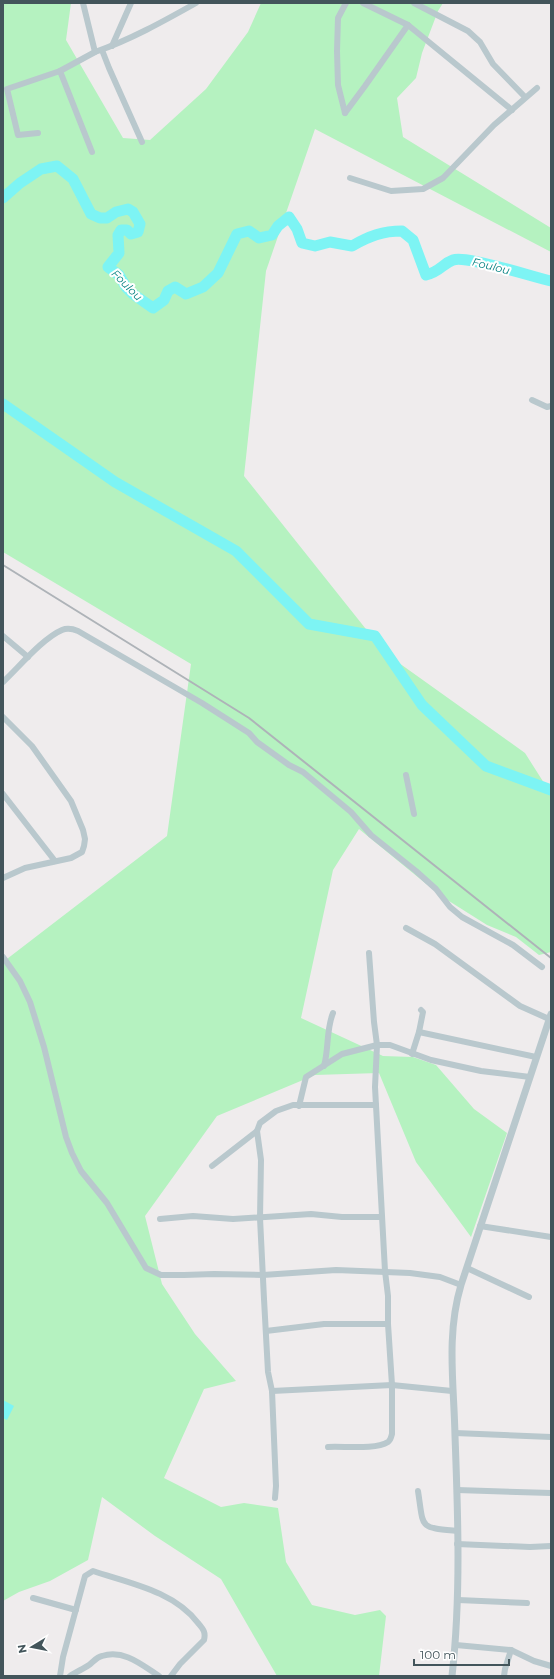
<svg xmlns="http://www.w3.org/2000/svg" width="554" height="1679" font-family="Montserrat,sans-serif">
<rect width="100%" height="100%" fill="#efeced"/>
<!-- green -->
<polygon fill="#b5f2c0" points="3,3 71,3 66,40 123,138 150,140 206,89 248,32 261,3 443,3 438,11 422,53 416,78 397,98 403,137 551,228 551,252 315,129 266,271 244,476 385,653 525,753 551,794 551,952 539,955 516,937 487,925 441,896 359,829 333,870 301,1018 383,1056 413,1057 436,1065 474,1109 507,1133 471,1237 416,1162 379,1073 315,1075 217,1116 145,1216 162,1284 195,1334 236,1381 204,1389 164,1478 221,1507 244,1503 278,1508 286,1562 312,1605 355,1615 380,1610 386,1616 379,1676 277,1676 221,1579 155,1536 102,1497 88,1560 50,1581 19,1592 3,1601 3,962 167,836 191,664 3,552"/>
<!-- water -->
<polygon fill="#7df4f4" points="3,1400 14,1406 7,1420 3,1418"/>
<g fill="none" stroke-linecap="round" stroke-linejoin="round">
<!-- river -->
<g stroke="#7df4f4" stroke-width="11">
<path d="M3 198 20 183 41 169 57 166 73 179 91 214 100 218H107L116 212 128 209 133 212 140 224 138 232 131 234 127 230H121L118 235 119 253 108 267 119 275 126 287 133 294 153 308 164 300 168 291 175 287 186 294 203 287 218 273 237 234 249 231 259 238 272 235 278 226 289 217 297 229 302 243 315 246 330 242 352 246C369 236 383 231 402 231L413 240 426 275C441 271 442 264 453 260 466 255 533 277 551 281"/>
<polyline points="3,404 115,482 236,551 309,624 375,636 422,705 486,766 551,790"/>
</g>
<!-- minor -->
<g stroke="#b9c8cd" stroke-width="6">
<path d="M83 3 95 52C130 40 164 21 196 3"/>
<polyline points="363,3 408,25 512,110"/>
<polyline points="414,3 468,31 480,42 493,64 525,97"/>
<polyline points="112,46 131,3"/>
<polyline points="102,50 109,68 142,142"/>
<polyline points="345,113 338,85 337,51 338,18 346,3"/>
<polyline points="345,113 365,86 408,25"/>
<polyline points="38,133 18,135 7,89 60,71"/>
<polyline points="92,152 60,71 95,52"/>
<polyline points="350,178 391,191 423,189 443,178 494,125 537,88"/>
<polyline points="532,400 547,407 551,406"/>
<polyline points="3,636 28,657"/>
<path d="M3 682C19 667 43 638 62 630 67 628 73 629 78 631L202 703 249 733 257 742 289 765 303 772 351 812 371 835 416 871 436 889 450 907 462 917 513 945 542 967"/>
<polyline points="3,717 32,746 71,801 83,830 85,839 84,846 82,852 71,858 25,868 3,878"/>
<polyline points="406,775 414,814"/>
<polyline points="3,794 55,861"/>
<polyline points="406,928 435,944 520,1006 549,1019"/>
<polyline points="3,957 20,981 30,1002 44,1047 66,1137 72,1153 81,1171 107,1203 146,1268 161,1275 184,1275 214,1274 263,1275 336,1270 410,1273 440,1277 461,1285"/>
<polyline points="419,1032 536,1057"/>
<polyline points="412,1054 419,1032 423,1012 421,1010"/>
<path d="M324 1066C329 1048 326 1030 333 1013"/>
<polyline points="299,1106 306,1077 342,1054 377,1045 390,1045 431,1060 481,1071 530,1077"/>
<polyline points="212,1166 257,1131"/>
<polyline points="160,1219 193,1216 233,1219 311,1214 342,1217 382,1217"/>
<polyline points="480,1226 551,1237"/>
<polyline points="467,1268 529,1297"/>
<polyline points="266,1331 324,1324 388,1324"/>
<polyline points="272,1391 392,1385 452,1391"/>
<polyline points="455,1433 551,1437"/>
<path d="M328 1447C344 1446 375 1450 388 1442 391 1440 391 1437 392 1434V1385L388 1324V1296L385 1271 375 1087 377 1045 374 1022 369 953"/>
<polyline points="457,1490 551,1493"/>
<path d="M418 1491C424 1529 418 1527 457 1531"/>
<polyline points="275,1498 276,1486 272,1391 268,1372 264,1299 260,1218 261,1160 257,1131 260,1123 276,1111 293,1105 376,1105"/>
<polyline points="457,1544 530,1547 551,1546"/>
<polyline points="33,1598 76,1610"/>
<polyline points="458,1600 527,1603"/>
<polyline points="456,1645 511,1650"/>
<path d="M60 1676 63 1657 85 1576 93 1571C129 1583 174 1591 198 1623 203 1629 206 1632 204 1640L180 1664 171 1676"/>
<path d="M70 1676C76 1672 83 1669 89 1665 93 1662 97 1657 102 1656 124 1649 142 1665 159 1676"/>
<polyline points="504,1676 505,1669 511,1650 534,1661 551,1666"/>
</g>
<!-- tertiary -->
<path stroke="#b9c8cd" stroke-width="7" d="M452 1676C461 1597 458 1515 455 1436 454 1384 446 1335 461 1285L551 1014"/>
<!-- rail -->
<polyline stroke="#aeb3b8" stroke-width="2" points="3,565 249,718 551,958"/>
</g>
<g text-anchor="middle" stroke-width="4" stroke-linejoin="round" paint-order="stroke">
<!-- water labels -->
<g font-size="11" font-style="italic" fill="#058181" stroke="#fff">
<text transform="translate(491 266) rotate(14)" y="4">Foulou</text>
<text transform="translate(127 285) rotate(45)" y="4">Foulou</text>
</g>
</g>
<!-- border -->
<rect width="554" height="1679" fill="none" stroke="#43555b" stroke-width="8"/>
<!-- north arrow -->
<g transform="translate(32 1647) rotate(260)" stroke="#ffffff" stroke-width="3" paint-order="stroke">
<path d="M0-3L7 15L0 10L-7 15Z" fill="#43555b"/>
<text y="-6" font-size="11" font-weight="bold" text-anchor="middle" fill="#43555b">N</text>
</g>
<!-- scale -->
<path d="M414 1659v6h95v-6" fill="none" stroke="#43555b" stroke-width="2"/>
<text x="420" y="1659" font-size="12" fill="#43555b" stroke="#ffffff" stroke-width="3" paint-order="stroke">100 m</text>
</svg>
